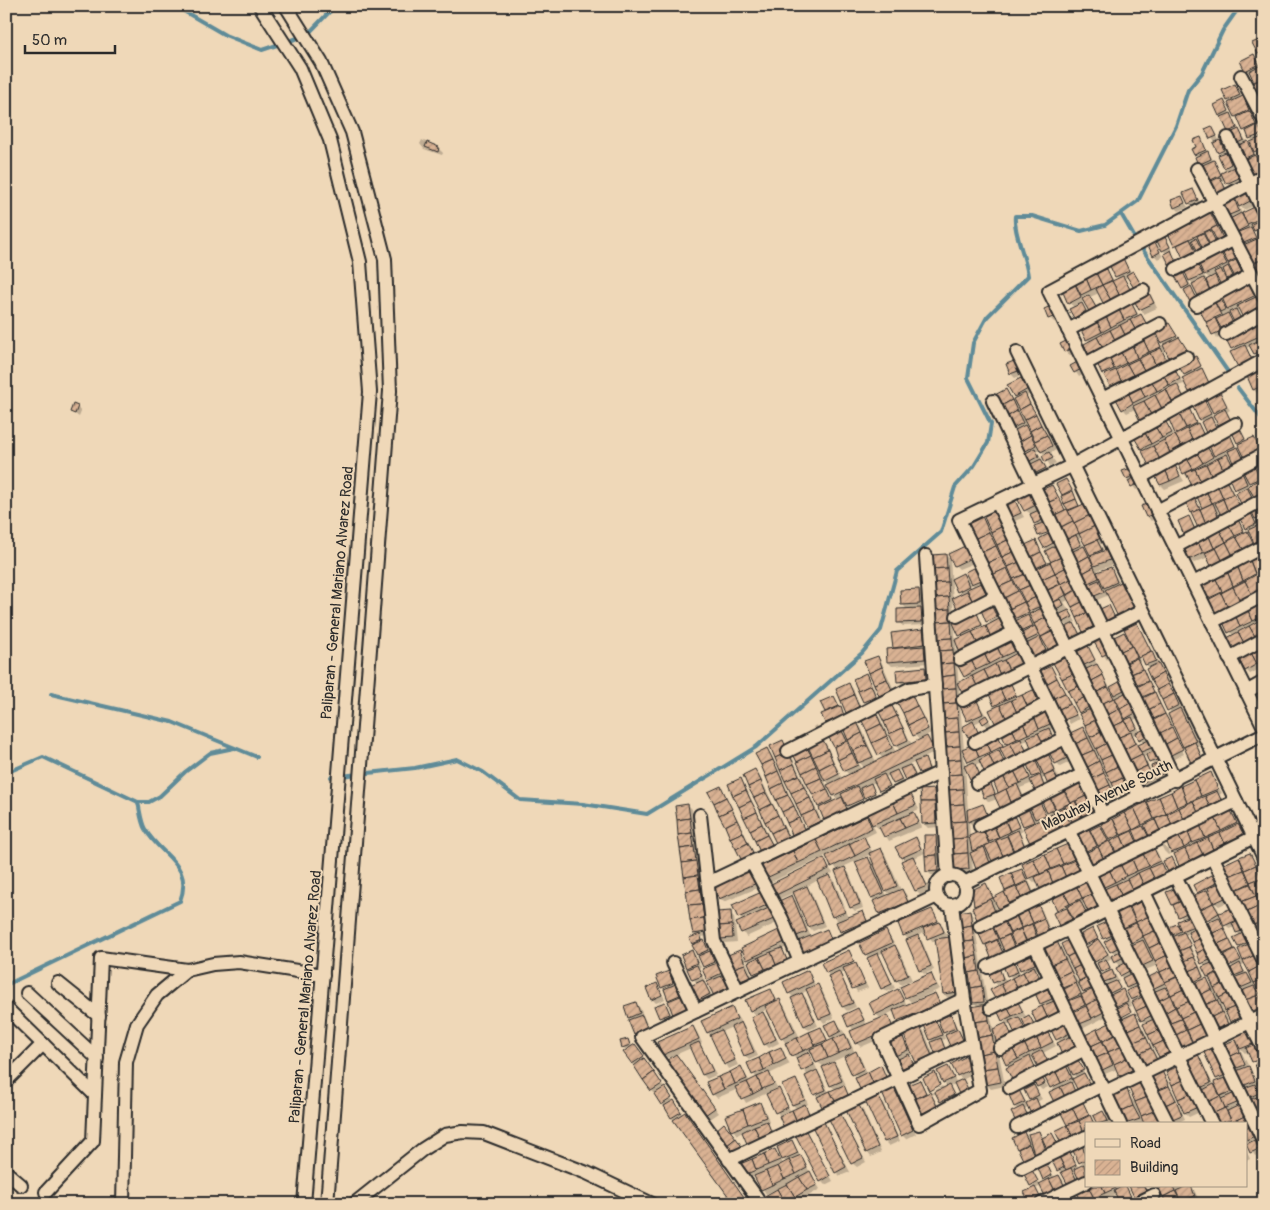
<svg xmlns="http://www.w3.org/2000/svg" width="1270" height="1210" font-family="Pangolin,sans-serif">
<defs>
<pattern id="building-hatch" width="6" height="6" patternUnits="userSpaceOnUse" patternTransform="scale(1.25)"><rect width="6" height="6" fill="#d9b293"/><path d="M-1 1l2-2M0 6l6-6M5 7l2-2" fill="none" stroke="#ba997f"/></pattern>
</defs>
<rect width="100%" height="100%" fill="#efd8b8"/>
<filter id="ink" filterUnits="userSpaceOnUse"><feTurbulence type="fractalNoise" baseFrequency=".02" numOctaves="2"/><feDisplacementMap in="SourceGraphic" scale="10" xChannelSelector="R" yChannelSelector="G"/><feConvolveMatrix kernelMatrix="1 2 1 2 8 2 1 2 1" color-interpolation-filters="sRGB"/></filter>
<g filter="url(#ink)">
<!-- shadow -->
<g fill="#0003" fill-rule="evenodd">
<polygon points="1263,39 1264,40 1264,62 1254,43"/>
<polygon points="1254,55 1264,69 1264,104 1255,84 1257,83 1251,74 1246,70"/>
<polygon points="1235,85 1247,102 1264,135 1264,166 1259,161 1263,164 1258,154 1253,149 1263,176 1251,175 1220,115 1224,102 1247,143 1255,149 1254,142 1244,130 1228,100"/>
<polygon points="1212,127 1242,182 1231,187 1225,179 1222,181 1229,194 1218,199 1193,149 1198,147 1200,138 1222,175 1225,169 1220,156 1222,155 1207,129"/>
<polygon points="422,140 439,149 443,153 442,155 424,149 420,144"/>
<polygon points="1264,184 1264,200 1258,187"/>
<polygon points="1192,190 1201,204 1193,207 1189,203"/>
<path d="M1247 191 1256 205 1244 210 1238 204 1242 214 1259 207 1264 213V243L1254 227 1251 228 1264 250V280L1258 267 1252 263 1232 219 1228 215 1234 200 1239 205ZM1245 214 1248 222 1241 216Z"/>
<polygon points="1181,197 1188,207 1179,211 1175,207"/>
<path d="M1209 211 1226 243 1223 244 1215 232 1212 234 1219 247V250L1226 257 1230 245 1241 262 1238 264 1245 277 1234 274 1237 281 1233 282 1226 275 1231 286 1217 275 1214 276 1223 290 1216 293 1209 287 1213 295 1204 300 1190 280 1196 263 1203 270 1198 259H1185L1168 231ZM1202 272 1210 279V286L1204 280 1206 279Z"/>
<polygon points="1164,237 1168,241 1173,252 1171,253 1181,269 1163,250"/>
<polygon points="1155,243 1163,257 1158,259 1154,255"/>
<path d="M1122 260 1146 291 1151 295 1157 308 1144 314 1134 298 1129 301 1139 316 1145 319 1150 330 1090 342 1087 339 1111 311 1099 293 1090 297 1098 309 1085 301 1080 303 1089 316 1079 321 1075 317 1074 308 1063 291 1107 270 1114 281 1119 279 1116 276ZM1128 277 1140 294 1135 296 1124 279Z"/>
<polygon points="1183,274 1187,278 1200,303 1183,288"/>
<polygon points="1248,281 1252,285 1264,312 1264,325 1259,316 1240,309 1236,311 1244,324 1231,313 1228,315 1236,327 1226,332 1220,326 1224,335 1217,339 1200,307 1219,296 1225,302"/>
<polygon points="1059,315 1061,319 1054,322 1051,319"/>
<polygon points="1257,321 1264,327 1264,356 1259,358 1251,346 1246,348 1256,364 1243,370 1239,366 1235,351 1226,335"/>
<polygon points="1169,325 1191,355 1166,350 1163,352 1171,365 1107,377 1103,373 1155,335 1162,346 1165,345 1162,342"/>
<polygon points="1070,341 1077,352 1069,356 1065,351"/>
<polygon points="1195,357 1212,387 1194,396 1184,378 1187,377 1185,374"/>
<polygon points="1016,361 1024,374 1015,378 1011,374"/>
<polygon points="1080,362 1088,372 1079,377 1072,366"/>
<polygon points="1173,368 1184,384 1178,386 1188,402 1135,409 1127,413 1123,409"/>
<polygon points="1258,370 1264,377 1264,399 1260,393 1258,394 1254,390 1247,375"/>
<path d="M1021 379 1031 394 1026 396 1056 450 1049 454 1056 463 1050 466 1041 449 1037 451 1049 472 1039 478 1012 429 1005 391 1013 401 1017 398 1015 396ZM1029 426 1032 433 1026 427Z"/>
<path d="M1219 394 1230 410 1227 412 1233 423 1223 429 1215 418 1212 420 1220 432 1211 436 1200 419 1204 400 1212 408ZM1210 408 1217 415 1213 416Z"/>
<polygon points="77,407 81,412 79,417 71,411"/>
<path d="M1189 409 1208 443 1204 445 1213 453 1209 443 1228 433 1237 448 1244 454 1234 433 1240 430 1247 442 1254 438 1258 443 1264 455 1250 461 1243 454 1248 466 1252 464 1260 472 1256 463 1264 459V482L1259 484 1264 490V498L1259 501 1252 494 1258 506 1264 509V528L1252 508 1247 510 1242 504 1239 493 1230 476 1241 471 1247 477 1242 467 1239 468 1233 462 1236 469 1223 478 1229 484 1244 513 1227 520 1218 506 1216 507 1223 523 1203 532 1187 502 1193 498 1201 510 1204 509 1196 492 1198 491 1184 473 1177 461 1185 457 1184 455 1154 469 1150 465 1137 439 1166 424 1175 436 1177 435 1169 418ZM1231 454 1234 462V463L1227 456ZM1247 479 1253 485 1250 487Z"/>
<polygon points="1175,466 1184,481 1165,489 1161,485"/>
<polygon points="1130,469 1142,487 1136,490 1127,478"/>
<path d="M1066 480 1080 507 1084 505 1088 509 1104 542 1100 544 1113 565 1098 570V573L1111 568 1120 584 1109 595 1097 600 1093 596 1074 552 1043 491 1052 486 1066 511 1069 510 1058 484ZM1082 537 1091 554H1090L1079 539Z"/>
<polygon points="1029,493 1047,524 1039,536 1038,526 1031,514 1025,510"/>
<polygon points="1014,500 1024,517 1015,521 1011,517"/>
<polygon points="1148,505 1156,518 1151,521 1147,516"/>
<path d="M996 511 1066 648 1054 655 1047 648 1051 657 1025 642 1018 621 969 524 981 517 989 525ZM1013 575 1025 600 1022 602 1011 576ZM1032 617 1035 624 1029 618Z"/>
<polygon points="1251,515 1264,531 1264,544 1260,547 1246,528"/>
<polygon points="1189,518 1199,534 1189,538"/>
<path d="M1237 519 1257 550 1209 557 1194 563 1189 559ZM1241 532 1243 535 1227 541 1226 540Z"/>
<polygon points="1052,532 1101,630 1088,636 1069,600 1064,602 1076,622 1073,623 1084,639 1063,622 1027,546 1036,542 1048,564 1053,562 1040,537"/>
<polygon points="969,552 974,563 959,569 955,565"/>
<polygon points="1263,553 1264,667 1250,674 1246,670 1233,636 1222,617 1217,613 1202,585"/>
<path d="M945 555 950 559 960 704 968 679 965 676 1010 642 1018 655 975 698 992 725 988 728 982 720 974 724 981 736 973 741 969 736 971 724 960 705 964 750 997 735 1005 747 1009 745 995 705 1010 685 1019 698 1033 691 1054 728 1050 730 1052 732 1023 742 1031 759 1022 763 1033 780 1036 779 1034 776 1035 760 1042 767 1048 757 1052 761 1061 785 1046 777 1042 779 1049 793 1033 783 1020 788 1027 804 997 799 989 802 985 798 990 782 997 795 1014 769 1005 760 1009 769 981 762 975 765 983 780 976 783 966 766 971 764 964 751 968 811 982 805 991 818 973 826 969 822 970 837 983 832 989 838 985 829 1013 815 1023 831 1019 833 1029 851 997 865 990 858 993 867 981 872 972 856 973 873H959L955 869ZM1003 752 1006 760 1000 754Z"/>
<path d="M977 568 986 583 982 585 990 599 963 614 961 594 958 591 963 574 971 582ZM968 580 975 587 972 589Z"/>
<polygon points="919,590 923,594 924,607 919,608 925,614 925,625 903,626 898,622 908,610 902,604"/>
<polygon points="991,607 1000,620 1004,623 1002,623 1008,636 966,656 956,641 963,638 955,623 976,614 985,628 991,625 982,611"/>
<polygon points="1136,624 1162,669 1200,746 1198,747 1205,762 1196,767 1186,753 1167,715 1171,713 1150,669 1139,656 1140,662 1138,662 1184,754 1174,759 1170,755 1114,639"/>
<polygon points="922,630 926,635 928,648 924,648 928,652 929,663 892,666 888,662 896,650 894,647"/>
<polygon points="1096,643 1113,656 1107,660"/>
<path d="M1087 646 1110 688 1121 682 1143 716 1134 720 1141 733 1145 730 1169 776 1160 780 1156 776 1154 766 1147 755 1144 757 1156 782 1145 787 1141 783 1087 670 1083 665ZM1137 733 1144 743 1139 746 1133 735Z"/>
<polygon points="877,657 881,661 896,694 884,699 880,695"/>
<polygon points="1054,662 1097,713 1134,793 1123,798 1118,794 1082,714"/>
<polygon points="1051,667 1079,719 1070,724 1042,672"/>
<polygon points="925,668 929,673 930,683 903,685 899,681"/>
<polygon points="866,675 870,679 879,701 868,706 864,702"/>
<polygon points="849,685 853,689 863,712 851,716 847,712"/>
<polygon points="834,697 848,720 830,726 826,722 827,713 822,702"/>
<path d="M912 697 931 733 925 736 936 752 924 758 933 773 924 777 916 762 909 765 918 780 910 783 902 769 897 771 905 785 898 788 890 775 886 777 893 791 884 795 876 782 870 784 878 797 869 801 866 799 869 797 868 795 864 797 862 795 863 797 848 804 844 797 841 798 850 814 830 823 819 806 805 745 812 752 816 734 813 727 816 725 820 729V738L826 744 842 779 850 775 845 771 841 730 849 738 857 723 861 727 876 762 883 759 879 754 875 714 880 718 896 753 901 751 896 746 880 711 891 705 895 710 912 745 920 741 915 735ZM857 760 865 768 861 770ZM823 777 830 785 827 786ZM830 788 834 796 838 800 834 802 828 789Z"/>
<polygon points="1082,728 1087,732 1119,801 1107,806 1103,802"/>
<polygon points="783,742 787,746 824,826 812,831 808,827"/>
<polygon points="1064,744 1074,760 1060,767 1056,763"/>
<polygon points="767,750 771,754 807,834 798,838 793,834"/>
<polygon points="755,771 759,775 792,843 782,848"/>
<path d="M1211 774 1222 793 1219 795 1226 809 1092 866 1078 836 1100 827 1107 833 1103 824 1145 804 1151 810ZM1159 814 1160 815 1151 823 1150 820ZM1150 823 1140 828 1139 825ZM1133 828 1139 839 1138 840 1130 830Z"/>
<polygon points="740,780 744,784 776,851 765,856"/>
<path d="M1079 783 1098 815 1077 825 1070 818 1074 828 1065 831 1059 825 1056 815 1036 846 1024 825 1027 807 1034 814 1040 803 1046 810 1042 800ZM1045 809 1051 816 1048 817Z"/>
<polygon points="720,787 724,792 757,859 747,864"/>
<polygon points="933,790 938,795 939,827 928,828 924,824"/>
<path d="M911 795 919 809 913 812 922 827 889 841 881 827 878 828 871 822 876 832 864 838 873 853 881 849 885 854 901 890 906 894 911 907 884 918 872 898 856 861 843 867 849 873 863 908 855 911 851 907 838 871 827 855 822 858 833 873 829 875 834 880 849 918 863 912 870 925 845 936 841 931 839 922 833 916 818 880 806 887 811 892 825 926 813 931 809 927 795 892 777 900 773 896 820 861 819 859 767 884 763 880 866 817 873 824ZM871 854 875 865 868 858 858 862V860ZM883 887 890 895 887 896Z"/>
<polygon points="864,800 866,803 852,810 849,806"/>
<polygon points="688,805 692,809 710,936 700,937 708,946 726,979 711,982 691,939 697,937 694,933"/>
<polygon points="1231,812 1248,841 1176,856 1172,852"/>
<polygon points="936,836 940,840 942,875 931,875 927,871"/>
<polygon points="916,839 925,853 914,858 930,890 920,895 916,891 903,862 905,861 902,857"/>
<polygon points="1163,844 1167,849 1170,854 1168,855 1164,851 1161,845"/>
<path d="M1068 845 1098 897 1095 919 1087 911 1091 921 1077 928 1058 910 1050 893 1037 881 1034 882 1026 875 1038 901 995 904 1000 918 989 923 997 931 994 924 1038 906 1042 910 1053 938 1010 957 1003 950 1007 959H993L979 930V922L973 907V891L986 885 990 889 994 899 1008 892 1006 890 1022 870 1029 877ZM1085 903 1088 910 1082 904Z"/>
<polygon points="1153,848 1157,852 1170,879 1108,889 1105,886"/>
<polygon points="1250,854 1264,880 1264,950 1225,864"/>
<polygon points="1172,858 1181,872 1173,875 1169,871"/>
<polygon points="751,872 760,887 724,902 720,898"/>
<path d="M1212 877 1223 889 1228 902 1219 906 1214 902 1221 914 1232 910 1264 967V1012L1255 1016 1239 988 1238 978 1208 919 1198 892ZM1211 892 1214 899 1208 893ZM1222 918 1229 929 1235 927 1240 936 1239 946 1245 960 1242 961 1219 920ZM1246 963 1254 981 1240 966Z"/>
<path d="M1179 888 1246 1021 1235 1025 1223 1004 1221 1005 1231 1028 1218 1034 1166 929 1183 921 1168 893ZM1190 933 1206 967 1204 968 1212 985 1206 980 1185 935Z"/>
<polygon points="763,892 779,922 746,937 738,923 743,921 739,917"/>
<polygon points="792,897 796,901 811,937 826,931 835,946 800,942 795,937"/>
<path d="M1145 901 1211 1040 1186 1052 1147 980 1162 972 1158 965 1143 971 1115 914 1128 908 1134 914ZM1169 988 1172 995 1166 989Z"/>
<polygon points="932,910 948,936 943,938 961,996 948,998 944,994 937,941 933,942 926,932 917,936 922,941 934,970 924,974 920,970 909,940 904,935"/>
<polygon points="969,912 973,916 988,1007 994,1030 1007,1024 1003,1020 1017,1002 1027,1018 1029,1017 1033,1021 1037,1029 1032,1031 1023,1017 1019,1019 1029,1035 1011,1023 1006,1025 1016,1042 997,1043 1005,1086 991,1089 987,1085 978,1007 975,1003"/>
<polygon points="730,913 734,917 737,942 725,943 721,939"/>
<polygon points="1099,927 1118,938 1114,940 1135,974 1131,976 1175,1055 1164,1061 1160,1057 1121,975 1121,967 1113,957 1107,961 1116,976 1119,982 1116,983 1127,995 1132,1006 1129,1007 1131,1010 1121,1016 1114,1007 1113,995 1105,981 1105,974 1086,944 1093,930 1111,957 1115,955"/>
<polygon points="781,930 790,946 782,949 790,964 758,978 748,959"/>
<polygon points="886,931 899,951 912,980 901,985 897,980 884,952 878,955 895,988 887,992 882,988 861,943"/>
<path d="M1071 941 1109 1015 1082 1029 1078 1025 1044 948 1057 943 1061 947 1077 981 1079 980ZM1079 987H1080L1086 994 1083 996Z"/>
<polygon points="692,952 696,956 701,967 698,968 705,981 703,981 713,998 702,1004 698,1000 697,984 687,967"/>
<polygon points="739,952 744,956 754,981 745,985 741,981"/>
<polygon points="849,952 868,988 857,992 846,971 840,973 856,1007 847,1011 843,1007 823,963"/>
<polygon points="1029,952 1034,956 1038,969 1035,970 1043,983 999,986 994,982 998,969 1007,982 1012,979 1004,966 1014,962 1021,974 1024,973 1021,969"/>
<polygon points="668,972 682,996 679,1019 662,987"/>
<polygon points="807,972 816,986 822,990 834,1018 824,1023 820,1018 808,990 801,994 806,998 818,1026 809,1030 805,1026 794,998 789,993"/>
<polygon points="931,975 940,989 911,1002 906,997"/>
<polygon points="657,985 665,999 656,1003 652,999"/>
<polygon points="1047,989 1051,993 1063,1018 1041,1003"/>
<path d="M770 990 778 1002 784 1005 800 1038 821 1028 829 1042 835 1040 831 1036 836 1021 849 1039 855 1053 860 1057 867 1073 881 1067 889 1082 865 1092 845 1056 832 1062 838 1068 846 1085 843 1086 853 1102 819 1099 815 1094 808 1076 782 1038 768 1009 761 1012 767 1017 779 1043 769 1048 765 1044 757 1016 751 1010ZM812 1052 817 1062 823 1066 831 1086 836 1090 829 1093 821 1076 815 1070 817 1069 812 1058 808 1054Z"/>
<polygon points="898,991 906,1003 905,1006 935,994 943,1008 902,1025 894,1011 886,1015 896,1032 861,1047 856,1043 854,1031 844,1016 858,1010 867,1025 881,1019 876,1014"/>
<polygon points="665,1003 673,1018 664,1022 660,1017"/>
<polygon points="635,1004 640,1008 651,1034 640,1038 635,1034 632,1020 629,1017"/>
<polygon points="732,1009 745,1028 758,1056 749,1060 745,1056 732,1027 721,1032 738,1065 729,1069 708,1032"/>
<polygon points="1132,1013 1138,1019 1160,1064 1122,1018"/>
<polygon points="951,1016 966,1044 955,1049 941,1028 945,1039 942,1040 948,1053 940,1056 931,1039 936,1022 943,1030"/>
<polygon points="1063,1023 1068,1027 1080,1052 1057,1039"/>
<polygon points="1111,1023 1137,1074 1125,1080 1117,1069 1105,1074 1101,1070 1085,1036"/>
<polygon points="1264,1024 1264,1035 1260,1026"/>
<polygon points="693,1027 697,1032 702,1043 700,1044 716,1075 707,1079 703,1075 691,1048 675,1055 719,1113 710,1119 674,1055 668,1058 664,1054"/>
<polygon points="919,1027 924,1031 936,1061 921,1067 913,1054 908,1056 916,1068 906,1073 894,1056 903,1039 909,1045"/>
<path d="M1248 1030 1264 1053V1079L1249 1051 1245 1053 1239 1047 1257 1083 1264 1080V1110L1258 1112 1254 1108 1252 1100 1243 1086 1225 1045 1237 1040ZM1260 1085 1263 1093 1256 1086Z"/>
<path d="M1047 1032 1056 1046 1043 1053 1050 1070 1065 1065 1073 1073 1078 1061 1093 1089 1075 1082 1071 1084 1080 1098 1055 1091 1034 1057 1030 1059 1040 1074 1010 1067 1007 1064ZM1070 1071 1077 1078 1074 1079Z"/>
<polygon points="628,1040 633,1047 639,1050 674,1103 683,1115 689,1117 747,1201 744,1204 734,1204 625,1053 627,1051 623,1047"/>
<polygon points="1215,1046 1264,1151 1255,1156 1248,1145 1246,1146 1246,1124 1217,1124 1199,1089 1198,1056 1214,1086 1221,1082 1205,1050"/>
<polygon points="780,1048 790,1064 769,1074 777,1088 771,1091 772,1093 779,1090 791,1112 797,1109 793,1105 795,1081 800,1085 808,1104 805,1106 814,1120 780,1117 767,1093 746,1103 738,1089 717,1098 713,1094 741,1068 750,1082 757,1079 748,1064"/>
<polygon points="966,1057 976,1073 962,1080 958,1075"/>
<polygon points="948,1068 957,1083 963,1081 971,1094 964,1097 955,1084 949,1087 957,1099 945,1105 937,1093 932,1095 941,1111 926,1118 915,1101 920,1082 928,1095 942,1086 944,1089 948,1087 945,1084"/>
<polygon points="1162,1072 1166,1077 1185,1119 1175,1124 1171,1120"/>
<polygon points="1168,1072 1202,1111 1189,1117 1185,1113"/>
<polygon points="1041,1077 1048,1087 1042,1090 1038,1086"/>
<polygon points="1141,1084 1161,1124 1126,1124 1114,1096 1126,1091 1134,1102 1136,1101"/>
<polygon points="1034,1087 1042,1099 1037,1102 1044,1114 1029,1106 1024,1109 1031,1121 1015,1107 1010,1096 1019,1091 1027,1104 1032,1102 1030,1099"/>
<polygon points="893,1089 897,1094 916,1134 906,1139 902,1135"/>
<polygon points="877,1096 882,1101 900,1141 889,1146 885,1142"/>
<polygon points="1082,1102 1095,1124 1086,1124 1086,1140 1069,1126 1061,1111"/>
<polygon points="759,1104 764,1108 769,1121 767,1122 777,1140 743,1132 737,1135 733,1130"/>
<polygon points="859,1106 863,1110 881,1152 871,1157 867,1152"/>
<polygon points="1103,1112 1107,1116 1111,1124 1098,1124 1094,1116"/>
<polygon points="840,1114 866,1162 857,1167 852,1163"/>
<polygon points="824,1123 850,1172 840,1176 836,1172"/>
<polygon points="806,1132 833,1181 825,1185 821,1181"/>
<polygon points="1039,1132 1044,1138 1052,1134 1063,1152 1030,1166 1018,1148 1024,1133 1031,1140"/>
<path d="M792 1142 820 1189 795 1204H769L778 1188 766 1194 755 1176 750 1178 746 1174 775 1151 782 1158ZM780 1156 787 1163 783 1164Z"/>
<polygon points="1086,1144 1086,1183 1076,1171 1074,1172 1080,1186 1062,1174 1053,1162 1069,1152 1079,1168 1083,1166 1074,1149"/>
<polygon points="1246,1150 1250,1159 1246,1161"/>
<polygon points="1047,1166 1055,1178 1059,1176 1063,1180 1068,1191 1041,1186 1035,1189 1044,1204 1031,1204 1026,1193 1035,1189 1031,1185 1032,1172 1041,1185 1047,1182 1044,1179"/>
<polygon points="1088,1186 1117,1186 1119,1190 1125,1187 1136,1204 1122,1204 1117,1194 1104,1200 1108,1204 1084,1204"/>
<polygon points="1159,1186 1192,1186 1199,1200 1191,1204 1168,1204"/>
<polygon points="1075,1196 1081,1204 1058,1204"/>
</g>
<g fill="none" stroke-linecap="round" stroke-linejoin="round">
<!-- stream -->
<g stroke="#5e8b98" stroke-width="4">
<polyline points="175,6 225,35 262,50 307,35 335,6"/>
<polyline points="1121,214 1135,238"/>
<polyline points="1143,250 1228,372"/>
<polyline points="1238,388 1264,422"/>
<polyline points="51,694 172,722 257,757"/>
<polyline points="6,773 43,757 138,802 149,802 160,796 185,772 210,753 234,748"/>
<path d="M331 777 415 768 457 759 483 772 520 800 583 804 647 814 756 747 862 653 881 630 897 571 941 532 955 487 974 466 988 443 991 424 968 378 973 343 987 317 1028 276C1026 257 1013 232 1015 216H1032L1081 231 1105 225 1138 201 1176 126 1188 90 1202 73 1223 30 1240 6"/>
<path d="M6 985 180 901C194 864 161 857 145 829 141 822 140 811 138 802"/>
</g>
</g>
<!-- building -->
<g fill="url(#building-hatch)" stroke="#2b2b2b">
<polygon points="1263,38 1264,51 1258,54 1252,43"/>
<polygon points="1254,54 1259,64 1245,71 1240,61"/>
<polygon points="1261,65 1264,77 1254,82 1249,71"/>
<polygon points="1264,78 1264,91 1258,93 1253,83"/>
<polygon points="1235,84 1240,95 1227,101 1222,90"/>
<polygon points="1264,92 1264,106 1263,106 1258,95"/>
<polygon points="1243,96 1249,110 1235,117 1228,103"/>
<polygon points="1224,100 1229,111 1219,116 1214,105"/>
<polygon points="1250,111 1256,125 1243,131 1237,117"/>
<polygon points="1231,113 1237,128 1228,132 1221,117"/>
<polygon points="1258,125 1262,134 1249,139 1246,131"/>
<polygon points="1212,126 1217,136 1210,139 1205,129"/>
<polygon points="1239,129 1244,140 1233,145 1228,134"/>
<polygon points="1201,137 1206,150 1194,155 1191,149 1196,147 1193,140"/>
<polygon points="1262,137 1264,147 1254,152 1250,142"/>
<polygon points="1220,140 1224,150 1218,153 1213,143"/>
<polygon points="1248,141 1254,154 1243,159 1237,146"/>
<polygon points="427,142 439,147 438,152 425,147"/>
<polygon points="1264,150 1264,166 1263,166 1257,153"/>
<polygon points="1208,151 1211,159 1198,165 1195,157"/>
<polygon points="1226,152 1231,164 1224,168 1218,155"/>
<polygon points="1255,155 1262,171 1250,176 1243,160"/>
<polygon points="1214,160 1221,175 1205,183 1198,167"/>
<polygon points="1234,167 1239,178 1226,184 1221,173"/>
<polygon points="1220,177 1226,190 1213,195 1207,183"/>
<polygon points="1193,189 1198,200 1188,204 1183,193"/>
<polygon points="1247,190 1252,200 1239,207 1234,196"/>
<polygon points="1182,196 1185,203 1174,208 1171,200"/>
<polygon points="1234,198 1239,211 1227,216 1222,203"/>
<polygon points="1259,205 1264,217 1247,224 1242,213"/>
<polygon points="1209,210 1217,226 1174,246 1167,231"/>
<polygon points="1241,213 1248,226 1235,233 1228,220"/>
<polygon points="1264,219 1264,227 1254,231 1251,224"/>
<polygon points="1217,226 1223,238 1217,241 1211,229"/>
<polygon points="1251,227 1256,238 1241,244 1236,233"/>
<polygon points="1210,230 1216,242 1210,245 1204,233"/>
<polygon points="1203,233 1210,247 1203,250 1197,236"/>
<polygon points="1164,235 1170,247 1162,251 1156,239"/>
<polygon points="1196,238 1202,250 1198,252 1192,240"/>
<polygon points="1190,239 1197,253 1184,260 1177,245"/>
<polygon points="1257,239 1264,258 1251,264 1243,245"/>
<polygon points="1155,242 1160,252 1153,256 1148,245"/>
<polygon points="1230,244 1237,258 1228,263 1220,248"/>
<polygon points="1219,249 1227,264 1204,275 1197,260"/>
<polygon points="1171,250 1177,264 1171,268 1164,254"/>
<polygon points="1123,258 1129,271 1115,277 1109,264"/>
<polygon points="1264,259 1264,282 1255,263"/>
<polygon points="1236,260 1242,273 1235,277 1228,264"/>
<polygon points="1196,262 1203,275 1189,281 1183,268"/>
<polygon points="1228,266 1233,276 1227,279 1223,269"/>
<polygon points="1107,269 1112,280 1102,285 1096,273"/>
<polygon points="1221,269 1227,282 1221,285 1214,272"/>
<polygon points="1133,271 1142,286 1135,290 1126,275"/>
<polygon points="1183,272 1189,285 1182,289 1175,276"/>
<polygon points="1096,273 1102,285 1091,290 1086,278"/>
<polygon points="1215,275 1219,285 1210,290 1206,280"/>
<polygon points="1123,276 1132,293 1121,298 1112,281"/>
<polygon points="1086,278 1091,290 1081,295 1075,283"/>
<polygon points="1204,278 1210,291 1198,296 1192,284"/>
<polygon points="1248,280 1256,295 1227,309 1220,293"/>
<polygon points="1112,281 1121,298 1112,302 1102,285"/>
<polygon points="1075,284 1081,297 1068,304 1062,290"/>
<polygon points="1102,285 1112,302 1105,307 1096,289"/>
<polygon points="1191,286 1197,299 1190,302 1184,290"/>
<polygon points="1147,289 1154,303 1139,310 1132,296"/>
<polygon points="1089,295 1098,311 1091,315 1082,299"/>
<polygon points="1219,295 1226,309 1220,312 1213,298"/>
<polygon points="1256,297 1261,309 1243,318 1237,306"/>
<polygon points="1213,299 1221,315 1206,322 1198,307"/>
<polygon points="1130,300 1137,314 1124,320 1117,306"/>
<polygon points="1082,303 1086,311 1074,318 1069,309"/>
<polygon points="1053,305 1058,315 1048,319 1044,309"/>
<polygon points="1117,306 1124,320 1111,327 1104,313"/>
<polygon points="1236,309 1241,319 1234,322 1229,312"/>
<polygon points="1104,313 1111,327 1102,332 1095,318"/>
<polygon points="1228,313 1233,323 1221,328 1216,319"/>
<polygon points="1141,314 1147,325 1136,331 1130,320"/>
<polygon points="1095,318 1102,332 1086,340 1079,326"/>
<polygon points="1215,318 1221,331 1212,335 1206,322"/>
<polygon points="1257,319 1264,334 1231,349 1224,335"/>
<polygon points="1130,320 1136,331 1126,337 1120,325"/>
<polygon points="1169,323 1177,336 1161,343 1155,329"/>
<polygon points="1120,325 1126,337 1116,342 1110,330"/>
<polygon points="1110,330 1116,342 1103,348 1097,337"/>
<polygon points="1155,333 1161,347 1149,352 1143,339"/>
<polygon points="1097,337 1103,348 1089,356 1084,344"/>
<polygon points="1179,337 1188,351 1170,360 1163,345"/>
<polygon points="1264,338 1264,350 1254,354 1249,345"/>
<polygon points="1070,339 1074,347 1064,352 1060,344"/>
<polygon points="1143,339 1149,352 1137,358 1132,344"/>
<polygon points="1132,344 1137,358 1126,363 1120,350"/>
<polygon points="1245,345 1252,360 1238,367 1230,352"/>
<polygon points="1161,348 1167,361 1156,366 1150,353"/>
<polygon points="1120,350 1126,363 1114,369 1108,355"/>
<polygon points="1150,353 1156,366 1145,372 1138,359"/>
<polygon points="1108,355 1114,369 1102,374 1096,361"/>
<polygon points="1196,356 1201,366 1184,375 1178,365"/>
<polygon points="1138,359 1145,372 1134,377 1127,364"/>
<polygon points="1017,360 1021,370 1010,374 1006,364"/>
<polygon points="1081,360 1085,367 1074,373 1070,366"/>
<polygon points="1127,364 1134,377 1122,383 1116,370"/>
<polygon points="1173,366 1180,379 1169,385 1162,372"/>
<polygon points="1202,368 1209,383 1189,392 1182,378"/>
<polygon points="1258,368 1264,385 1253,390 1246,374"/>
<polygon points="1116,370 1122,383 1111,388 1104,375"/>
<polygon points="1162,372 1169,385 1157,391 1150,378"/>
<polygon points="1021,378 1028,389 1014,397 1007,385"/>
<polygon points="1150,378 1157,391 1145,397 1139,384"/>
<polygon points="1139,384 1145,397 1133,403 1127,390"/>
<polygon points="1177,384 1184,398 1173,404 1166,389"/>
<polygon points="1264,387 1264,402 1258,390"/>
<polygon points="1006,389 1012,400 999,407 993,396"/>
<polygon points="1166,389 1173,404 1162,409 1155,395"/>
<polygon points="1127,390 1133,403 1122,410 1115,397"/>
<polygon points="1220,392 1227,406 1213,413 1206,399"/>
<polygon points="1025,393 1030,404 1019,410 1013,399"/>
<polygon points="1155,395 1162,409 1151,415 1144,401"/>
<polygon points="1204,399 1211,414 1199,420 1192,405"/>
<polygon points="1012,400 1017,411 1005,418 999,407"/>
<polygon points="1144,401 1151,415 1140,421 1133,406"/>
<polygon points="73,404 78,406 75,414 70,412"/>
<polygon points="1030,404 1036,414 1024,420 1019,410"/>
<polygon points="1189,408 1196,423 1186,428 1178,412"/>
<polygon points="1225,409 1230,419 1218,425 1213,415"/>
<polygon points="1017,411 1023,423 1011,429 1005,418"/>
<polygon points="1178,412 1186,428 1175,434 1168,417"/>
<polygon points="1036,414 1041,425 1030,431 1024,420"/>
<polygon points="1211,417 1216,427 1206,433 1201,422"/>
<polygon points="1166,422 1172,433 1162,438 1156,428"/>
<polygon points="1198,423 1205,438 1194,444 1187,429"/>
<polygon points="1025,425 1031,435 1019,442 1013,431"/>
<polygon points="1041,425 1047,435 1035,441 1030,431"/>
<polygon points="1156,428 1162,438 1151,444 1145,433"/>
<polygon points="1187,429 1194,444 1183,449 1175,435"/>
<polygon points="1240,429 1245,439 1237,443 1232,432"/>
<polygon points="1229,432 1235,446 1214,456 1207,442"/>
<polygon points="1145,433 1151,444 1141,449 1135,439"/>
<polygon points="1031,435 1036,445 1024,452 1019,442"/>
<polygon points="1047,435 1052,446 1041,452 1035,441"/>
<polygon points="1175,435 1183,449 1171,455 1164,440"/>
<polygon points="1254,437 1260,450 1245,458 1238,444"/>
<polygon points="1164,440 1171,455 1160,460 1153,446"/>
<polygon points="1205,443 1213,457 1203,463 1195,450"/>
<polygon points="1153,446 1160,460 1149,466 1142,451"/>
<polygon points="1238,447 1244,460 1234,465 1228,451"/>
<polygon points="1035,448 1039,456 1028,462 1024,454"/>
<polygon points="1195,450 1203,463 1193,469 1185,455"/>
<polygon points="1049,452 1053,458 1045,462 1042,456"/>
<polygon points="1227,454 1232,464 1223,469 1218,458"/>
<polygon points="1185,455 1193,469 1183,474 1176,460"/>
<polygon points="1218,458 1224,471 1212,477 1206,464"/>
<polygon points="1264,458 1264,477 1262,478 1255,462"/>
<polygon points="1041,459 1046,468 1034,474 1029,465"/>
<polygon points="1253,462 1260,478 1249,483 1241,468"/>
<polygon points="1206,464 1212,477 1201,482 1195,469"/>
<polygon points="1175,465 1180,476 1170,481 1165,469"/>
<polygon points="1131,468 1134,476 1126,479 1122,471"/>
<polygon points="1165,469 1170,481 1160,485 1154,474"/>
<polygon points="1195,469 1201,482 1192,486 1186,473"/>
<polygon points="1241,470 1247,484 1234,490 1228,475"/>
<polygon points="1136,477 1139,483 1131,487 1128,481"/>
<polygon points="1225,478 1233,494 1223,498 1216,482"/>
<polygon points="1066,479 1072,490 1062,495 1056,484"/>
<polygon points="1258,480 1264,492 1254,497 1248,486"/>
<polygon points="1216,482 1223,498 1212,503 1204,487"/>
<polygon points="1052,485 1059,498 1047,503 1041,490"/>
<polygon points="1204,487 1212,503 1202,508 1195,492"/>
<polygon points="1247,487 1254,501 1242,506 1236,493"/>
<polygon points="1073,491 1076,499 1064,504 1061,496"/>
<polygon points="1029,492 1036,505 1024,511 1017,498"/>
<polygon points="1234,494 1241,509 1229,514 1223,499"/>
<polygon points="1194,497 1200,509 1191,513 1185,501"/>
<polygon points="1014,498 1021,513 1010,518 1003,503"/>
<polygon points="1059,498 1065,510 1053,516 1047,503"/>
<polygon points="1076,499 1079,506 1068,510 1064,504"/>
<polygon points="1223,499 1229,514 1222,517 1215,503"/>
<polygon points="1149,503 1153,514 1146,517 1141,506"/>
<polygon points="1213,503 1219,518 1206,524 1200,509"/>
<polygon points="1084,504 1090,515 1074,523 1068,511"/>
<polygon points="1260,504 1264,516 1255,519 1250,508"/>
<polygon points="1067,509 1073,521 1059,528 1053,516"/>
<polygon points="1200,509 1206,524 1198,528 1191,513"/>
<polygon points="996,510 1003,526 991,532 983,515"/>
<polygon points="1039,510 1043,520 1034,524 1030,514"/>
<polygon points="1251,513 1256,524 1245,529 1240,518"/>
<polygon points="1090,515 1095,526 1079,534 1074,523"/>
<polygon points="982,516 989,532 974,539 967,523"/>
<polygon points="1189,516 1195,530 1184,535 1178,521"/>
<polygon points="1237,517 1244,532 1235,536 1227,522"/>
<polygon points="1073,521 1079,533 1065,540 1059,528"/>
<polygon points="1046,522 1050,532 1038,536 1034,526"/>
<polygon points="1227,522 1235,536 1226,542 1218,527"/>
<polygon points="1259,525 1264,538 1254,543 1248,530"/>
<polygon points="1003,526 1010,539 997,545 991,532"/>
<polygon points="1095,526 1101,538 1085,545 1079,534"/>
<polygon points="1218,527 1226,542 1214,548 1207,532"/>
<polygon points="1247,531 1254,545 1244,551 1236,537"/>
<polygon points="989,532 996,546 982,552 974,539"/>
<polygon points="1207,532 1214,548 1203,553 1196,538"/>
<polygon points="1050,533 1055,542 1044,548 1039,539"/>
<polygon points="1076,535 1081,545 1070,550 1066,540"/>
<polygon points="1236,537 1244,551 1233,556 1226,542"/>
<polygon points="1196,538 1203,553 1188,560 1181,545"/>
<polygon points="1010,539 1015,551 1002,557 997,545"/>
<polygon points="1036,540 1041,552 1031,557 1025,545"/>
<polygon points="1097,540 1102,550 1090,555 1085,545"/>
<polygon points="1226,542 1233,556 1223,562 1216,548"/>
<polygon points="1057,545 1063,556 1051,562 1045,551"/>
<polygon points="965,546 971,558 954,566 948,554"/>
<polygon points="996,546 1001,557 987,563 982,552"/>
<polygon points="1084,546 1089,556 1076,563 1071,552"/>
<polygon points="1216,548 1223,562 1212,568 1205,553"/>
<polygon points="1106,550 1110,560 1094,566 1090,556"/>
<polygon points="1015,551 1022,561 1008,567 1002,557"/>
<polygon points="1041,552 1047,563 1036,568 1031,557"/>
<polygon points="1264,553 1264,569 1255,573 1249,558"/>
<polygon points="946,554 947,568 932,569 931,555"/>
<polygon points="1064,556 1069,566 1055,573 1050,562"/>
<polygon points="1089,556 1094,567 1081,574 1076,563"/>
<polygon points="1001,557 1007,568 992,575 987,563"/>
<polygon points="1249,558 1255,574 1243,581 1237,565"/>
<polygon points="1022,561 1028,573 1013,579 1008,567"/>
<polygon points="1050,562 1055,573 1042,579 1037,569"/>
<polygon points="1237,565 1243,581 1233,586 1227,571"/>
<polygon points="977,566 983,579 971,584 965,572"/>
<polygon points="1069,566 1075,577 1061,584 1055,573"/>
<polygon points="1094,567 1099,578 1086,584 1081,574"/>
<polygon points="1111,567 1117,582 1104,588 1097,572"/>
<polygon points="947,568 948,582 933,583 932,569"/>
<polygon points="1007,568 1013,581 999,587 992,575"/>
<polygon points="1227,571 1233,586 1222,592 1215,577"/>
<polygon points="1264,571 1264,586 1257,574"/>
<polygon points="963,573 969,586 957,592 951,579"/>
<polygon points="1028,573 1033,584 1019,590 1013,579"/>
<polygon points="1055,573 1060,584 1047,590 1042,579"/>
<polygon points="1257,574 1264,589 1252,595 1245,581"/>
<polygon points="1075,577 1079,588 1067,595 1061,584"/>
<polygon points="1215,577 1222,592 1207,599 1200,584"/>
<polygon points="1099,580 1104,592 1092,597 1087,585"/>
<polygon points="1013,581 1018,591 1004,598 999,587"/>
<polygon points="1123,581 1136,608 1118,617 1105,590"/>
<polygon points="1245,581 1252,595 1240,601 1233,587"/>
<polygon points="948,582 949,597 934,598 933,583"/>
<polygon points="981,583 987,595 973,602 967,589"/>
<polygon points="1033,584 1039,596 1025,602 1019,590"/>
<polygon points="1061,584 1066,595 1052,603 1046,591"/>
<polygon points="1233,587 1240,601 1228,608 1221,593"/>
<polygon points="1080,588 1086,600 1072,607 1066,596"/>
<polygon points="919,589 920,604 901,605 900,590"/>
<polygon points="967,591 973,602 958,610 952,598"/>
<polygon points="1018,591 1024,602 1009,609 1004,598"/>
<polygon points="1221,593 1228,608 1216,614 1208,600"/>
<polygon points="1039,596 1043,605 1029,611 1025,602"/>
<polygon points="949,597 950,609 935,610 934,598"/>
<polygon points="1061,599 1064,605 1054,610 1051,603"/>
<polygon points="1086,600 1091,610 1077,618 1072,607"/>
<polygon points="1259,601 1264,616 1253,621 1246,607"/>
<polygon points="1024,602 1029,612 1014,619 1009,609"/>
<polygon points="991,605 997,617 986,622 981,610"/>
<polygon points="1109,605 1115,618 1106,622 1100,609"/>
<polygon points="1044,607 1049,616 1034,624 1029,614"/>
<polygon points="1246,607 1253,621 1240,627 1234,612"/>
<polygon points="921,608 922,622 897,623 897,609"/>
<polygon points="950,609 951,621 936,622 935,610"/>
<polygon points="1069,610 1073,617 1062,623 1058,615"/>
<polygon points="1091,611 1097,625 1083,632 1077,618"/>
<polygon points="1234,612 1240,627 1228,633 1221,618"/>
<polygon points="977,613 982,625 959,636 953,623"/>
<polygon points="1028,615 1033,626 1020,632 1015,621"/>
<polygon points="1049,616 1055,629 1041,637 1034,624"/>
<polygon points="1001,618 1007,631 991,638 986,626"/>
<polygon points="1260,620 1264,627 1264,634 1256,638 1249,626"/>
<polygon points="951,621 952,638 937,639 936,622"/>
<polygon points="1074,623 1080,635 1070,640 1064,628"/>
<polygon points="1137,623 1151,651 1138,658 1124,629"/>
<polygon points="986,626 991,638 978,645 972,632"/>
<polygon points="1035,626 1039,635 1024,642 1020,634"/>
<polygon points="1249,626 1256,638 1245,645 1238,632"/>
<polygon points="923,629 925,644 893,648 891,633"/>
<polygon points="1056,630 1063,644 1049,651 1041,637"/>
<polygon points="972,632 978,645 960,653 955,640"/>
<polygon points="1124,632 1132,646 1119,652 1112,638"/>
<polygon points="1238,632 1245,645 1233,651 1227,638"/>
<polygon points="1040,637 1047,653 1034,660 1026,644"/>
<polygon points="952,638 953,650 938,651 937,639"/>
<polygon points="1102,638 1110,652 1102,656 1094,642"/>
<polygon points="1010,640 1015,651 1002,657 997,647"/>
<polygon points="1260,643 1264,649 1264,661 1257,664 1249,649"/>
<polygon points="1087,644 1095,660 1082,666 1074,651"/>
<polygon points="924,646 925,659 887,662 886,649"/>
<polygon points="1132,646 1137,657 1124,663 1119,652"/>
<polygon points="997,647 1002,657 989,664 984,653"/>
<polygon points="1249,649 1257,664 1245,671 1237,656"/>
<polygon points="953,650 954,663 939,664 938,651"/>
<polygon points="1152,651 1156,661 1145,665 1141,656"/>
<polygon points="984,653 989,664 976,670 971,660"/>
<polygon points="1017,653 1025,668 1011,674 1004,660"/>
<polygon points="1066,654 1075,673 1062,679 1052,661"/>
<polygon points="878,656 882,667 869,673 864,661"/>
<polygon points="1137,658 1142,669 1129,675 1124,664"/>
<polygon points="971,660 976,670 964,677 958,666"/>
<polygon points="1004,660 1011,674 1002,679 995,664"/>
<polygon points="954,663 955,675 940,677 939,664"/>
<polygon points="1158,663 1163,673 1151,680 1146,669"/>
<polygon points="995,664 1002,679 991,684 984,670"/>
<polygon points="1097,664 1103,675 1090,682 1084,670"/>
<polygon points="1051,666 1057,678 1046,684 1040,671"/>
<polygon points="882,667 887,679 874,684 869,673"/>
<polygon points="925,667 926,679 897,682 896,670"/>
<polygon points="1143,669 1148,681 1134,687 1129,675"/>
<polygon points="984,670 991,684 979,690 972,676"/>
<polygon points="866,673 871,685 858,691 853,679"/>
<polygon points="1075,673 1081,685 1068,691 1062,679"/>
<polygon points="1163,673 1168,684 1157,690 1151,680"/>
<polygon points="955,675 956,688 940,689 940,677"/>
<polygon points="1103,675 1108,687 1095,693 1090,682"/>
<polygon points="972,676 979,690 964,697 957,683"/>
<polygon points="1057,678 1065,693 1054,698 1046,684"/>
<polygon points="887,679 892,690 879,696 874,684"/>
<polygon points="1121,681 1126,689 1114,695 1110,687"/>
<polygon points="1149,681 1154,692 1140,698 1135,688"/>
<polygon points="849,683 854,695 841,701 836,689"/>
<polygon points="1011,684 1016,695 1005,700 1000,689"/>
<polygon points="1168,684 1174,694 1162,700 1157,690"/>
<polygon points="871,685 876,697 863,702 858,691"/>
<polygon points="1081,685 1087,696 1074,703 1068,691"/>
<polygon points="1108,687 1114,698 1101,704 1095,693"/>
<polygon points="956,688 957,703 942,704 940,689"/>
<polygon points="1261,688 1264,695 1264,705 1259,707 1253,692"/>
<polygon points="1000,689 1005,700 994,706 989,694"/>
<polygon points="1033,690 1040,705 1029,710 1022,695"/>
<polygon points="1129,691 1134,701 1120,708 1115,698"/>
<polygon points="1155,692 1160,704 1146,711 1141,699"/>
<polygon points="1065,693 1070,704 1059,709 1054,698"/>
<polygon points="1174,694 1179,705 1167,711 1162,700"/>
<polygon points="854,695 859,707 846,713 841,701"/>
<polygon points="912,695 917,706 903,713 897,702"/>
<polygon points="1022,695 1029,710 1018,715 1011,700"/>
<polygon points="834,696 839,706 825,712 820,702"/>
<polygon points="975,696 983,714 967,721 959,704"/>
<polygon points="1087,696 1092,705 1079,713 1074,703"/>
<polygon points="1114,698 1119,709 1106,716 1101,704"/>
<polygon points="1011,700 1018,715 1007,720 1000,705"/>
<polygon points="1134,701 1139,711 1125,719 1120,709"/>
<polygon points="957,703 958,718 943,719 942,704"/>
<polygon points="891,704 897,716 884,722 878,710"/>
<polygon points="1070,704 1076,715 1064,720 1059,709"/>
<polygon points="1160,704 1165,714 1151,720 1146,711"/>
<polygon points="1000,705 1007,720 996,725 989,710"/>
<polygon points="841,706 844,716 825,723 821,714"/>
<polygon points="917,706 923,718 908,725 903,713"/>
<polygon points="1093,708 1098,719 1085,725 1079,714"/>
<polygon points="1180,708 1196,741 1183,747 1168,714"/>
<polygon points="1044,709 1050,724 1039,729 1033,714"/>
<polygon points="1119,709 1125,721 1112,727 1106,716"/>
<polygon points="876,712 881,724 867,731 861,719"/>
<polygon points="1033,714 1039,729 1028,734 1021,719"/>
<polygon points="1165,714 1172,727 1159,734 1152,721"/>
<polygon points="986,715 989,720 983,724 980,719"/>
<polygon points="897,716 903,728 889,734 884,722"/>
<polygon points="1132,717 1137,728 1130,731 1125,720"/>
<polygon points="923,718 928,729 913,736 908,725"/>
<polygon points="958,718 959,732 944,733 943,719"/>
<polygon points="1021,719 1028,734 1017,739 1010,724"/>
<polygon points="1098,719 1104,731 1090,737 1085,725"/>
<polygon points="973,721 978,732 968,737 962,727"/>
<polygon points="1125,721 1131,732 1117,738 1112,727"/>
<polygon points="857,722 862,733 848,740 843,728"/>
<polygon points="881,724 887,736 872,743 867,731"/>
<polygon points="1010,724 1017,739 1006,744 999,729"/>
<polygon points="1083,727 1088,738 1075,744 1070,733"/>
<polygon points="1172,727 1177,738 1164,745 1158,734"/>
<polygon points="903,728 908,740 895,746 889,734"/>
<polygon points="1049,728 1054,740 1044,745 1038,733"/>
<polygon points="841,729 847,741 834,747 828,736"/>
<polygon points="1145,729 1148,735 1139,740 1136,733"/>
<polygon points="1104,731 1109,742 1096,749 1090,737"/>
<polygon points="959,732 960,746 945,747 944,733"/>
<polygon points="1131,732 1136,743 1123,750 1117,738"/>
<polygon points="862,733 867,745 853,751 848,740"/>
<polygon points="997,733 1003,746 991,752 985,739"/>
<polygon points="1038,733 1044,745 1032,750 1027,737"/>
<polygon points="887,736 892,748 878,755 872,743"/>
<polygon points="927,736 933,748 833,796 827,785"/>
<polygon points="822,738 828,750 813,757 807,745"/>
<polygon points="1088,738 1094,750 1080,756 1075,744"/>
<polygon points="1177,738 1183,749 1169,756 1164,745"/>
<polygon points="985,739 991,752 979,757 974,744"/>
<polygon points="1021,739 1028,755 1018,759 1010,743"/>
<polygon points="1151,739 1154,747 1141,752 1138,745"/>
<polygon points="783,740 788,752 775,758 770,746"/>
<polygon points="847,741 852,753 838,760 834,747"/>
<polygon points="1064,742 1071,756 1055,764 1048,750"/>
<polygon points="1109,742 1114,754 1101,760 1096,749"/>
<polygon points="1195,742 1202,758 1191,763 1184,747"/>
<polygon points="1010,743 1018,759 1007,764 1000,748"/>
<polygon points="1136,743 1142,754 1128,761 1123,750"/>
<polygon points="805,744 811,755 797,762 791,750"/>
<polygon points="974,744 979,757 968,762 962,749"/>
<polygon points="867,745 873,757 858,763 853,751"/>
<polygon points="960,746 961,759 946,760 945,747"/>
<polygon points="767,748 773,760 761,765 755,754"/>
<polygon points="1158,749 1162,758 1149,763 1146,755"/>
<polygon points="828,750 833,762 819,769 813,757"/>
<polygon points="999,750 1005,765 995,769 989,755"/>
<polygon points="1094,750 1099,761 1086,768 1080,756"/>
<polygon points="788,752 794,764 780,770 775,758"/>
<polygon points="852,753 858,765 844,771 838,760"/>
<polygon points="1114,754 1120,765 1106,772 1101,760"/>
<polygon points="1142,754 1147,766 1134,772 1128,761"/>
<polygon points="811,755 816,766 802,773 797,762"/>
<polygon points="989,755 995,769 985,774 979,760"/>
<polygon points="1049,755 1055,771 1044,776 1037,760"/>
<polygon points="925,758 929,769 919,773 914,762"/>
<polygon points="961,759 962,774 947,775 946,760"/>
<polygon points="1035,759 1041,774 1032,777 1026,762"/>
<polygon points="773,760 778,771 766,777 761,765"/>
<polygon points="1099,761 1104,773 1091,779 1086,768"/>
<polygon points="833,762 839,774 825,781 819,769"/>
<polygon points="974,762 980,775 970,779 964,766"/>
<polygon points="1162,762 1166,772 1155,777 1151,766"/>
<polygon points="794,764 799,775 785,781 780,770"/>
<polygon points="1024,764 1030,778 1020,783 1013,769"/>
<polygon points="910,765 915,775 905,780 900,769"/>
<polygon points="1120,765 1125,777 1112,783 1106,772"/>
<polygon points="816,766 821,778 807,784 802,773"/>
<polygon points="1147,766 1153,777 1140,784 1134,772"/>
<polygon points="755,769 761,781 748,787 743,775"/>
<polygon points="1013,769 1020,783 1009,788 1002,774"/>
<polygon points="897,770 902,780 893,784 888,774"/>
<polygon points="778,771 783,783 771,789 766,777"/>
<polygon points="1054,772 1058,781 1048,785 1044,776"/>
<polygon points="1211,772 1218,789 1201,796 1194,780"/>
<polygon points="1104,773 1110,785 1097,791 1091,779"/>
<polygon points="884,774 890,786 879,791 873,779"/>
<polygon points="962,774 963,789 948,790 947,775"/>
<polygon points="1002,774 1009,788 998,793 992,778"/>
<polygon points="799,775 804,787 791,793 785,781"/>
<polygon points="1040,775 1045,789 1036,793 1030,780"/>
<polygon points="1125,777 1131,788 1117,795 1112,783"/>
<polygon points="741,778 746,790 733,796 728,784"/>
<polygon points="821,778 827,789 813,795 807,784"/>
<polygon points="1194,780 1201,796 1187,803 1181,786"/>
<polygon points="761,781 766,793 754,798 748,787"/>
<polygon points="990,781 995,794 984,798 979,785"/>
<polygon points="1079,781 1086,796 1071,803 1064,789"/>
<polygon points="783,783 788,795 776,800 771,789"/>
<polygon points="871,783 875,793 864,798 860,788"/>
<polygon points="1017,784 1024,800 1012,805 1006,789"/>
<polygon points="1110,785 1115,796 1102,803 1097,791"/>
<polygon points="721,786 726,797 714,803 708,792"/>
<polygon points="857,786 863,799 847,806 841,794"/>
<polygon points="1181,786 1187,803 1177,807 1171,792"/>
<polygon points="804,787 810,798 796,804 791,793"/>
<polygon points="827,789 832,800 818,807 813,795"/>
<polygon points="934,789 935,802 921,802 920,790"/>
<polygon points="963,789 964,804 949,805 948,790"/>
<polygon points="1006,789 1012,805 1001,810 994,795"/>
<polygon points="1063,789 1070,803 1056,809 1049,795"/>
<polygon points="746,790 751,801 739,807 733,796"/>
<polygon points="1217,791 1223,804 1211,810 1205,796"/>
<polygon points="1171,792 1177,807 1166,814 1159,797"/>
<polygon points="766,793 772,804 760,810 754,798"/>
<polygon points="911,794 916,805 898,813 893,802"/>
<polygon points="788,795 794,806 782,812 776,800"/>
<polygon points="1088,795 1095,811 1083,817 1076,801"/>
<polygon points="1049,796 1055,809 1047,813 1041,800"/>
<polygon points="1205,796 1211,810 1199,815 1193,801"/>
<polygon points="726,797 732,809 719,815 714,803"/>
<polygon points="842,797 847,809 824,820 819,808"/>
<polygon points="1159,797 1166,814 1154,819 1147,802"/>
<polygon points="810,798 815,810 801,816 796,804"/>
<polygon points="751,801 757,812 744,818 739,807"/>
<polygon points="1075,801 1082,817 1072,822 1065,806"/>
<polygon points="1193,801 1199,815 1185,822 1179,808"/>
<polygon points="893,802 898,813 872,825 867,814"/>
<polygon points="921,802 935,802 936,823 922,824"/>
<polygon points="1040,802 1046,815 1035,819 1029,806"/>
<polygon points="1146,802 1154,819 1142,825 1134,808"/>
<polygon points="688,804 690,818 677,820 675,806"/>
<polygon points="772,804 778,815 765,822 760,810"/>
<polygon points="964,804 966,821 950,822 949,805"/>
<polygon points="983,804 987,814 968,822 967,810"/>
<polygon points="794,806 799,818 787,823 782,812"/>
<polygon points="1027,806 1034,822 1023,826 1016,810"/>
<polygon points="1064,807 1070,823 1060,828 1053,812"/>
<polygon points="1134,808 1142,825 1133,830 1124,813"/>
<polygon points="1179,808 1185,822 1173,827 1167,814"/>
<polygon points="732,809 737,820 725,826 719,815"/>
<polygon points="815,810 820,821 807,828 801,816"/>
<polygon points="1231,811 1237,823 1221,831 1215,818"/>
<polygon points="757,812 762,824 750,830 744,818"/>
<polygon points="914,812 919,822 905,828 900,818"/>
<polygon points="1013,813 1019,827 1010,831 1004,817"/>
<polygon points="1124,813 1133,830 1121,835 1113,819"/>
<polygon points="1052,814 1060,829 1030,843 1023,828"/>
<polygon points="1167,814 1173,827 1161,833 1155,819"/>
<polygon points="778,815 783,827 771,833 765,822"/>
<polygon points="867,816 872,828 822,852 816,840"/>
<polygon points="690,818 692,833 678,835 677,820"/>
<polygon points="799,818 804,829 792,835 787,823"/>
<polygon points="900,818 905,828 884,837 879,827"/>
<polygon points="1004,818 1010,832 999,837 993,823"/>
<polygon points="1215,818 1221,831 1205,838 1200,825"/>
<polygon points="1113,819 1120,835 1109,840 1101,824"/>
<polygon points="737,820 743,832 730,838 725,826"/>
<polygon points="1155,820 1161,833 1150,838 1144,825"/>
<polygon points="966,821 967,838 952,839 950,822"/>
<polygon points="762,824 767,835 755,841 750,830"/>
<polygon points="993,824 999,838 989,842 983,828"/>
<polygon points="1238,824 1245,837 1226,846 1220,833"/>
<polygon points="1100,825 1108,841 1098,846 1090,830"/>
<polygon points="1200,825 1205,838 1192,843 1187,830"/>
<polygon points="1143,826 1150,839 1139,844 1133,830"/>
<polygon points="783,827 789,839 777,845 771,833"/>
<polygon points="1089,829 1097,846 1084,852 1076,836"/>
<polygon points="983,830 989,844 972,851 969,836"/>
<polygon points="1018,830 1025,847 1014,851 1007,835"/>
<polygon points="1187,830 1192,843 1184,848 1178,835"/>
<polygon points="1132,831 1138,844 1127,849 1121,836"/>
<polygon points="743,832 748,843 736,849 730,838"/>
<polygon points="692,833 694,847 680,849 678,835"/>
<polygon points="1220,833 1226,846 1214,852 1208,838"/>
<polygon points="767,835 773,846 760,852 755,841"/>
<polygon points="924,835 936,835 937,855 925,856"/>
<polygon points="1178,835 1184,848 1171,853 1166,840"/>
<polygon points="864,836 869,848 855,856 849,844"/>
<polygon points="1007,836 1013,851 1003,856 996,840"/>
<polygon points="1121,836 1127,850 1117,855 1111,841"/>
<polygon points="916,837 921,849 901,858 895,847"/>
<polygon points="967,838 968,853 953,854 952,839"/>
<polygon points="1208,838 1214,852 1204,857 1197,843"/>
<polygon points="816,840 822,852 798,863 793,851"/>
<polygon points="996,841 1003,856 992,861 985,846"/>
<polygon points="1109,841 1116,854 1104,860 1098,847"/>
<polygon points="748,843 754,854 742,861 736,849"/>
<polygon points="1197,843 1204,857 1191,863 1185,849"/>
<polygon points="849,844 855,856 831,867 826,856"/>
<polygon points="1068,844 1074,859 1063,864 1056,849"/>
<polygon points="1153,846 1160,861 1149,866 1142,852"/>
<polygon points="694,847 696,861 682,863 680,849"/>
<polygon points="984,847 990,863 976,869 970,853"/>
<polygon points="1098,847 1104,860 1091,866 1085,853"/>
<polygon points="881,848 897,886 885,891 869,853"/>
<polygon points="1056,849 1063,864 1051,869 1045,854"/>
<polygon points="1185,849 1191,863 1180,868 1174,854"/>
<polygon points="793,851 798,863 762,880 756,868"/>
<polygon points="1142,852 1149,866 1137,871 1131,857"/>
<polygon points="968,853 969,869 954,870 953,854"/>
<polygon points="1250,853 1256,865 1245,870 1239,857"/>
<polygon points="1045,854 1051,869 1040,874 1033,859"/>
<polygon points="937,855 938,871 926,872 925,856"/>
<polygon points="913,856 927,886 915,891 901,861"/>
<polygon points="868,857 884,893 871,898 855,862"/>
<polygon points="1131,857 1137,871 1126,876 1119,862"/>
<polygon points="1172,857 1177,868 1168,872 1163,861"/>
<polygon points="1239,857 1244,870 1229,876 1224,864"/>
<polygon points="824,858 829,869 772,897 767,886"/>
<polygon points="1033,859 1040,874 1028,879 1022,864"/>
<polygon points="1077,859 1083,874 1067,880 1061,866"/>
<polygon points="696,861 698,875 684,877 682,863"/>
<polygon points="1119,862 1126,876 1115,882 1108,867"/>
<polygon points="1161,863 1166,875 1155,880 1149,868"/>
<polygon points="1256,865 1261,878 1250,882 1245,870"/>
<polygon points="1061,866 1067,880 1054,886 1048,871"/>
<polygon points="845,867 860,904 850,908 835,871"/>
<polygon points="1108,867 1115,882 1104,887 1097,872"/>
<polygon points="1149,868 1155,880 1144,886 1138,873"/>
<polygon points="1022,869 1027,881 1016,886 1011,873"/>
<polygon points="751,870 757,883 719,899 714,886"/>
<polygon points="1244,870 1250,883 1235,890 1229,876"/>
<polygon points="1048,871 1054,886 1041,892 1035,877"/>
<polygon points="1011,873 1016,886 1005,891 1000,878"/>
<polygon points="1138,873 1144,886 1133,891 1127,879"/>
<polygon points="698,875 700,889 686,891 684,877"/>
<polygon points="830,875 845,912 832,917 817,880"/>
<polygon points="1212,875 1216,883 1197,893 1193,885"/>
<polygon points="1087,877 1095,893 1082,898 1075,883"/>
<polygon points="1261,878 1264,891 1255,895 1250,882"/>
<polygon points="1127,879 1133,891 1122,897 1116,884"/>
<polygon points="1028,882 1034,896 1023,902 1016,887"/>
<polygon points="986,883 993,898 974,906 972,890"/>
<polygon points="1075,883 1082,898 1070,904 1062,889"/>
<polygon points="1219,883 1225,898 1214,903 1208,888"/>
<polygon points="1116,884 1122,897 1110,902 1104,889"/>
<polygon points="1250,884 1256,896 1241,902 1235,890"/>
<polygon points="807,886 822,922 808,927 793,892"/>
<polygon points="1016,887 1023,902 1011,907 1004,892"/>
<polygon points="1179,887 1185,899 1172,905 1166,892"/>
<polygon points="700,889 702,904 688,905 686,891"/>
<polygon points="902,889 908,902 879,914 873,901"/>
<polygon points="1062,889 1070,904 1057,910 1050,895"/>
<polygon points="1207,890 1213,903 1201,909 1194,895"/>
<polygon points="764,891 769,904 738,918 732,905"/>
<polygon points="1264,891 1264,906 1261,907 1256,895"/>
<polygon points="1004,892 1011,907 1000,912 993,898"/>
<polygon points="1096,893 1103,910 1090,916 1082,899"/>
<polygon points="792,895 807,932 794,937 779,901"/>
<polygon points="1256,896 1260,906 1245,913 1241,902"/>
<polygon points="990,899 996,914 978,922 972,908"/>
<polygon points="1145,899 1152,915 1136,922 1130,907"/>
<polygon points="1186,899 1191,911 1178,917 1173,905"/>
<polygon points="1080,900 1088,917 1075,923 1067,907"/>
<polygon points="1213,903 1219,913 1207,920 1201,909"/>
<polygon points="702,904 704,918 690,920 688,905"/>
<polygon points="1038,904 1044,918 1033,923 1027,909"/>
<polygon points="1128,906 1136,922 1121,929 1113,913"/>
<polygon points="1260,906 1264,921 1251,926 1245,913"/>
<polygon points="771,907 776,918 741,933 736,923"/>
<polygon points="1026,908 1033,923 1022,928 1015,912"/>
<polygon points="1067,908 1074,924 1061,930 1053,913"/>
<polygon points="1232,908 1237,920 1224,926 1219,913"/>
<polygon points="932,909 938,921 903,936 898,923"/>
<polygon points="970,910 972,925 961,927 959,912"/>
<polygon points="731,911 732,925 719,926 717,912"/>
<polygon points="863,911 867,921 840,932 836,922"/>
<polygon points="1015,913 1021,928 1010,933 1003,918"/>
<polygon points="1152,915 1159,929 1143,936 1136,922"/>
<polygon points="1190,916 1194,926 1181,931 1177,921"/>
<polygon points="1219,917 1224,928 1213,933 1208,922"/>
<polygon points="704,918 706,932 693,934 690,920"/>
<polygon points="1003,919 1010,934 999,939 992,924"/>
<polygon points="1044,919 1050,934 1039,939 1033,924"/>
<polygon points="1109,921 1115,934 1103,939 1097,926"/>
<polygon points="1238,921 1245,930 1236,933 1232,923"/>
<polygon points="1264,921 1264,935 1257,938 1251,926"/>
<polygon points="940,922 944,932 927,939 923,928"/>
<polygon points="1136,923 1143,937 1127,945 1120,930"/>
<polygon points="991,924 998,939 984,945 977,930"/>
<polygon points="1032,924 1037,938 1027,942 1021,929"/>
<polygon points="1177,924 1181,931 1168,937 1164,929"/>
<polygon points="732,925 733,938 720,939 719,926"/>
<polygon points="972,925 974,941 964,942 961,927"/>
<polygon points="1198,927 1202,938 1192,942 1188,932"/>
<polygon points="1093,928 1098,939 1085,945 1081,934"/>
<polygon points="1224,928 1229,939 1218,944 1213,933"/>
<polygon points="781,929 787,941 747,960 741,948"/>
<polygon points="827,929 832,941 801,954 796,942"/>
<polygon points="1021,929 1027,944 1016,949 1010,934"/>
<polygon points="1159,929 1164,941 1149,948 1143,936"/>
<polygon points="886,930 892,943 865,955 859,943"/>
<polygon points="1184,932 1191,946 1177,952 1170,938"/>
<polygon points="1243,933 1248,942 1238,947 1233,938"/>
<polygon points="700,934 702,940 692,944 689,938"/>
<polygon points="918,935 931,966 919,971 906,940"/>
<polygon points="1009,935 1015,949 1005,953 999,939"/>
<polygon points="950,937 958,992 943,994 935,939"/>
<polygon points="1113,937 1119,947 1110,952 1104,942"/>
<polygon points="1202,938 1207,948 1197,953 1192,942"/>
<polygon points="1071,939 1077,952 1067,957 1061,944"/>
<polygon points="1098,939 1108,954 1095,962 1086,948"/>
<polygon points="1229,939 1234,949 1223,954 1218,944"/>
<polygon points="704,940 708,950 697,955 692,945"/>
<polygon points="997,940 1004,955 992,960 986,945"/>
<polygon points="1143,940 1153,961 1138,968 1129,946"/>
<polygon points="974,941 977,956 966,958 964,942"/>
<polygon points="1057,941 1065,959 1051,965 1042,948"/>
<polygon points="1164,941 1170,954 1155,961 1149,948"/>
<polygon points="1251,943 1257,954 1243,961 1238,949"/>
<polygon points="895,945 908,975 896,981 882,951"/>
<polygon points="1189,947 1194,957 1182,962 1177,952"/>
<polygon points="782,948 787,960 776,965 771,952"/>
<polygon points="1207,948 1212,959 1201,964 1197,953"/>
<polygon points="1235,949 1241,960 1229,966 1223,955"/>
<polygon points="692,950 697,963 686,968 681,955"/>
<polygon points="740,950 745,964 734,968 728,955"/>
<polygon points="849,950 854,961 826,973 821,963"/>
<polygon points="710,951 714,962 703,967 698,956"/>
<polygon points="1030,951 1035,964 1020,970 1015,957"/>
<polygon points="1120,951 1124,957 1114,962 1111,956"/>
<polygon points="771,952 776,965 765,969 759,957"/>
<polygon points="1077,952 1083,964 1073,969 1067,957"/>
<polygon points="878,953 892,984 881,989 867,958"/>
<polygon points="1170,954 1176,965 1160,972 1155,961"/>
<polygon points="1257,954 1262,965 1249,972 1243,961"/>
<polygon points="977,956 979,971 969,973 966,958"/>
<polygon points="759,957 765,969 753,974 748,962"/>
<polygon points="1194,957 1199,967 1187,972 1182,962"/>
<polygon points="1065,959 1071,971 1056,978 1051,965"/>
<polygon points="1106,959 1110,968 1101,972 1097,963"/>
<polygon points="1014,961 1018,972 1007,976 1003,965"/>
<polygon points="1127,962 1131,970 1120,976 1116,968"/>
<polygon points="1214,962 1219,972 1207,977 1202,967"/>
<polygon points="717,963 722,973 707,980 702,969"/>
<polygon points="856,963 865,984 852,989 843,968"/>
<polygon points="1240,963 1244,972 1234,976 1231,968"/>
<polygon points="745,964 751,977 740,981 734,968"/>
<polygon points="1083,964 1089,976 1079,981 1073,969"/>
<polygon points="697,965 702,976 692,980 687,969"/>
<polygon points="1176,965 1180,975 1165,982 1160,972"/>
<polygon points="1262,965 1264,979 1254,983 1249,972"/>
<polygon points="1034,966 1040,978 1029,984 1023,972"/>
<polygon points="999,967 1003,979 993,983 988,972"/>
<polygon points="1199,967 1203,977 1192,983 1187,972"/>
<polygon points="808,970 813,982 788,994 783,982"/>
<polygon points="1112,970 1115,978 1104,982 1101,975"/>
<polygon points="669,971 673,983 661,988 656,976"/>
<polygon points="839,971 853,1003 842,1007 828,976"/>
<polygon points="979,971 982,986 971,988 969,973"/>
<polygon points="1071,971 1076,983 1061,989 1056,978"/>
<polygon points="1221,971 1226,982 1214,988 1209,977"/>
<polygon points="1023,972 1029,984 1018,990 1012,978"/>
<polygon points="1159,972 1165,983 1150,990 1145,979"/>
<polygon points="931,973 936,985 905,998 900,987"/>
<polygon points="1247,973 1252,983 1238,989 1233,978"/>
<polygon points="1130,974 1135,984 1126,988 1122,978"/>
<polygon points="724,975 731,991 715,998 707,982"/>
<polygon points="1092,976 1096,987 1083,992 1078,982"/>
<polygon points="1180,976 1186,988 1171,995 1165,982"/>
<polygon points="1012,978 1018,990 1007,996 1001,984"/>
<polygon points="1207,978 1212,989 1198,996 1192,984"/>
<polygon points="1264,979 1264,992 1260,994 1254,983"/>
<polygon points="703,980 710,994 697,1001 690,986"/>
<polygon points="1116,981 1120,988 1110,993 1106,985"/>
<polygon points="1226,982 1231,992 1219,998 1214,988"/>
<polygon points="657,983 662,995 651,1000 646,988"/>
<polygon points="1076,983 1081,994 1067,1001 1062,990"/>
<polygon points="676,984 680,995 668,1000 664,989"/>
<polygon points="818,984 831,1014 819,1019 806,989"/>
<polygon points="1001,984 1007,996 997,1002 990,990"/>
<polygon points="982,986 984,1002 973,1003 971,988"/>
<polygon points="1137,986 1142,995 1131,1000 1126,991"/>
<polygon points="1254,986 1259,995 1245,1000 1241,991"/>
<polygon points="1047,987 1052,999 1040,1004 1035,993"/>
<polygon points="1165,987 1170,995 1156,1002 1153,992"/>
<polygon points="1095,988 1100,998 1086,1005 1081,995"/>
<polygon points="1186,988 1192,1000 1176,1007 1171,995"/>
<polygon points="771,989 776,1000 750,1011 745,1000"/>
<polygon points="898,989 904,1001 875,1015 869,1003"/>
<polygon points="1123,989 1128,1001 1113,1008 1108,996"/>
<polygon points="1212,989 1217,1000 1202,1006 1198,996"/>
<polygon points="1231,992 1237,1006 1225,1011 1219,998"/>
<polygon points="802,993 815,1021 804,1026 791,998"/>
<polygon points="935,993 940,1004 897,1021 893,1010"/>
<polygon points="683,995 689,1009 673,1015 668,1001"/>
<polygon points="1170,995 1175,1007 1163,1014 1156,1002"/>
<polygon points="1259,995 1263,1007 1250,1012 1245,1000"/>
<polygon points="1081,996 1085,1005 1070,1012 1066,1002"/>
<polygon points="1144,996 1149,1005 1136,1011 1132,1002"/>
<polygon points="1100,998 1106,1011 1092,1018 1086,1005"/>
<polygon points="780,999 795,1032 781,1039 765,1006"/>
<polygon points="1017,1000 1023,1012 1012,1016 1007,1005"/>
<polygon points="1192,1000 1196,1011 1181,1018 1176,1007"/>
<polygon points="1217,1000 1222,1012 1208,1019 1202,1006"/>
<polygon points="1054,1001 1059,1014 1048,1019 1042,1006"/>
<polygon points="636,1002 640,1013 628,1018 624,1006"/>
<polygon points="665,1002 670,1014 659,1018 654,1006"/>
<polygon points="1126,1003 1131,1012 1120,1018 1115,1009"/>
<polygon points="987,1004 989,1020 974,1022 971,1007"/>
<polygon points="1007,1005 1012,1016 1002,1021 997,1010"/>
<polygon points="1149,1005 1154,1014 1141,1021 1136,1011"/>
<polygon points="1042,1006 1048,1019 1037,1024 1031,1011"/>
<polygon points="1086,1006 1092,1019 1077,1025 1071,1013"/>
<polygon points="1237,1006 1242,1016 1230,1022 1225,1011"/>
<polygon points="732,1007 737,1019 707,1033 701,1021"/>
<polygon points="1175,1007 1181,1019 1168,1024 1163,1014"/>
<polygon points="858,1008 864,1020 848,1027 843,1015"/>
<polygon points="1196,1011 1202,1023 1187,1030 1181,1018"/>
<polygon points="763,1012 776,1039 764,1045 751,1017"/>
<polygon points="1222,1012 1228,1024 1213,1030 1208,1019"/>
<polygon points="1135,1013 1140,1025 1126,1031 1120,1020"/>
<polygon points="951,1014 956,1028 943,1033 938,1020"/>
<polygon points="642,1015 648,1030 634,1035 628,1020"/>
<polygon points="888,1015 893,1028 855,1044 850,1031"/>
<polygon points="1029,1015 1034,1024 1026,1028 1022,1019"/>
<polygon points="1019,1017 1026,1031 1016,1036 1009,1021"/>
<polygon points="1156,1018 1161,1029 1148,1035 1143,1024"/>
<polygon points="1181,1019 1186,1030 1174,1036 1168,1024"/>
<polygon points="836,1020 841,1031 830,1037 824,1025"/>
<polygon points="989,1020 992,1035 977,1038 974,1022"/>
<polygon points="936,1021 942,1035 930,1040 924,1025"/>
<polygon points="1064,1021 1070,1033 1056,1040 1050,1028"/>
<polygon points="741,1022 754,1052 744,1056 731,1027"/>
<polygon points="1112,1022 1117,1034 1103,1041 1097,1029"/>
<polygon points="1006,1023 1013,1038 997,1045 993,1029"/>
<polygon points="1202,1023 1208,1036 1193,1043 1187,1030"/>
<polygon points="1140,1025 1146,1037 1132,1043 1126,1031"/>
<polygon points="693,1026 699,1039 663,1055 657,1042"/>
<polygon points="920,1026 932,1056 916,1063 903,1033"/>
<polygon points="821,1027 827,1040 815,1045 809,1032"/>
<polygon points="958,1029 963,1040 950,1046 945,1035"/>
<polygon points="1097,1029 1102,1041 1089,1047 1083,1036"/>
<polygon points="1161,1029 1166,1040 1153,1046 1148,1035"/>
<polygon points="1248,1029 1255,1043 1240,1049 1234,1035"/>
<polygon points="721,1030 735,1060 724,1065 710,1035"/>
<polygon points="1186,1030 1192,1042 1181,1048 1174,1036"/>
<polygon points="1047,1031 1053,1042 1041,1048 1036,1037"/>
<polygon points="809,1032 815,1045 803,1051 797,1038"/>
<polygon points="845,1034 851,1048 839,1053 833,1039"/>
<polygon points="1117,1034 1123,1046 1108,1052 1103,1041"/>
<polygon points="992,1035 995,1051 980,1054 977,1038"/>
<polygon points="1071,1036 1076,1048 1062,1055 1057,1043"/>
<polygon points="903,1037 908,1050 893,1057 887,1044"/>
<polygon points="1036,1037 1041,1048 1029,1053 1024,1043"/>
<polygon points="1146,1037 1151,1048 1137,1055 1132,1043"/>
<polygon points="797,1038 803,1051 791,1056 785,1043"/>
<polygon points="941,1038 945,1049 935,1053 931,1042"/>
<polygon points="628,1039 630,1045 622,1048 620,1041"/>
<polygon points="833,1039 839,1053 828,1058 822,1044"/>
<polygon points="1166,1040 1172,1051 1159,1057 1153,1046"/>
<polygon points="1235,1040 1240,1052 1229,1057 1224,1044"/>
<polygon points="1102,1041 1108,1053 1094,1059 1089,1047"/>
<polygon points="699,1042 713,1071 702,1075 689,1046"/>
<polygon points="1024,1043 1029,1053 1018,1059 1012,1048"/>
<polygon points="1258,1043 1264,1058 1252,1062 1246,1048"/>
<polygon points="635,1044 644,1056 632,1064 623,1052"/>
<polygon points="822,1044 828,1058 816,1063 810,1049"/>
<polygon points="1215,1045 1228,1074 1216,1079 1203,1050"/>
<polygon points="1123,1046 1129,1057 1114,1064 1108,1052"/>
<polygon points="781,1047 786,1059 774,1065 769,1052"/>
<polygon points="1012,1048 1018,1059 1006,1065 1001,1054"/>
<polygon points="1151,1048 1157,1060 1143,1067 1137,1055"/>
<polygon points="1042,1050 1049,1064 1039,1069 1032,1055"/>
<polygon points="856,1051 864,1069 852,1075 844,1057"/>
<polygon points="995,1051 998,1067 983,1069 980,1054"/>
<polygon points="769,1052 774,1065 764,1070 759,1058"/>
<polygon points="809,1052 814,1065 801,1071 796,1058"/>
<polygon points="1240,1052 1245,1065 1234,1069 1229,1057"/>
<polygon points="1108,1053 1113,1065 1100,1071 1094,1059"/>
<polygon points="676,1054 715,1108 705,1115 666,1061"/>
<polygon points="909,1054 913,1063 901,1069 896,1060"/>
<polygon points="1198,1054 1211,1083 1198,1089 1185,1060"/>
<polygon points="967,1056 973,1068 957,1076 951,1064"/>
<polygon points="1030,1056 1036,1069 1013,1081 1006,1068"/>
<polygon points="1129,1057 1134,1069 1119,1076 1114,1064"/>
<polygon points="644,1058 654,1072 643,1080 634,1066"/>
<polygon points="759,1058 764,1070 752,1075 747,1063"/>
<polygon points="1078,1060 1084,1070 1073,1075 1068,1065"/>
<polygon points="1264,1061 1264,1076 1260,1078 1255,1064"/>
<polygon points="834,1062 842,1081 830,1086 822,1067"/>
<polygon points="1065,1063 1072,1078 1061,1083 1054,1068"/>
<polygon points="881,1065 886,1077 873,1083 868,1072"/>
<polygon points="1180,1065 1186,1079 1172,1085 1166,1072"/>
<polygon points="741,1066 747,1079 735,1084 730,1072"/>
<polygon points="948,1066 954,1078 943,1083 937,1071"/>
<polygon points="1249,1066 1255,1081 1242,1086 1236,1071"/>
<polygon points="998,1067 1001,1082 986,1085 983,1069"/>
<polygon points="1054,1068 1061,1083 1050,1088 1043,1074"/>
<polygon points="817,1070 826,1090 814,1095 805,1076"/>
<polygon points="1162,1071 1169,1086 1157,1091 1150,1076"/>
<polygon points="654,1072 662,1084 651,1091 643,1080"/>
<polygon points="730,1072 735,1084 724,1089 718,1077"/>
<polygon points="769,1072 774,1084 762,1089 757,1077"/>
<polygon points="868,1072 873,1083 860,1089 855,1078"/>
<polygon points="935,1072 940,1085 929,1091 923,1078"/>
<polygon points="1084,1073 1090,1085 1078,1091 1072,1079"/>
<polygon points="1041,1075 1045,1083 1037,1087 1033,1080"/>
<polygon points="1230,1076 1235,1090 1220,1096 1214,1082"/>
<polygon points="718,1077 724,1089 712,1095 706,1082"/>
<polygon points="757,1077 762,1089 753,1094 747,1082"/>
<polygon points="796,1079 805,1100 792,1105 782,1085"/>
<polygon points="963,1079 968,1089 959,1094 954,1083"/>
<polygon points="1186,1079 1192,1093 1178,1099 1172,1085"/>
<polygon points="1264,1079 1264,1098 1257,1082"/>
<polygon points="920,1080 926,1093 914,1099 908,1085"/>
<polygon points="747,1082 753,1094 741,1099 735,1087"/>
<polygon points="1071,1082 1076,1094 1066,1099 1060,1087"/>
<polygon points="1142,1082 1148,1097 1135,1102 1129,1088"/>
<polygon points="1214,1084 1220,1096 1206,1103 1201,1091"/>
<polygon points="1255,1084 1259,1093 1248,1098 1244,1088"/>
<polygon points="844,1085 849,1097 836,1103 830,1091"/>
<polygon points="949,1085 954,1095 940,1102 935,1092"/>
<polygon points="1034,1085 1039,1095 1029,1100 1024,1090"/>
<polygon points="1169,1086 1176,1100 1163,1106 1157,1091"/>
<polygon points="665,1087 672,1098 661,1105 654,1094"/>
<polygon points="1060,1087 1066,1099 1055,1104 1049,1092"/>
<polygon points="779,1088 788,1107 775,1113 766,1094"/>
<polygon points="894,1088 913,1130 901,1136 882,1093"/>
<polygon points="1127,1089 1133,1106 1119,1112 1112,1095"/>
<polygon points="1019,1090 1025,1102 1014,1107 1009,1095"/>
<polygon points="830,1091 836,1103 823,1109 817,1097"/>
<polygon points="930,1092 937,1106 921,1114 913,1100"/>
<polygon points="1192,1093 1198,1107 1184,1113 1178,1099"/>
<polygon points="1235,1093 1239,1102 1225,1108 1221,1099"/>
<polygon points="878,1095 897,1137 884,1142 865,1101"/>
<polygon points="1262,1095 1264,1104 1252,1109 1249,1100"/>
<polygon points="1220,1096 1225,1108 1212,1114 1206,1103"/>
<polygon points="1148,1097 1154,1111 1141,1116 1135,1102"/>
<polygon points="1036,1098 1041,1110 1031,1114 1026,1103"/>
<polygon points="674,1100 681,1112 671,1118 664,1106"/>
<polygon points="1082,1100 1089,1115 1078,1120 1071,1105"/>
<polygon points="1176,1100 1182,1115 1170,1120 1163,1106"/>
<polygon points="760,1102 766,1117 748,1124 743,1109"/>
<polygon points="805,1104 810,1116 797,1122 792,1110"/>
<polygon points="1242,1104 1247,1115 1232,1122 1227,1111"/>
<polygon points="859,1105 878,1147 866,1153 846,1110"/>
<polygon points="1071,1105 1078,1120 1067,1125 1060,1111"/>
<polygon points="1023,1106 1028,1116 1016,1122 1011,1112"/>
<polygon points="1133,1106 1140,1119 1125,1124 1119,1112"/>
<polygon points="1225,1108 1231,1120 1216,1124 1212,1114"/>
<polygon points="743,1109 748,1124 731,1131 725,1116"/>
<polygon points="792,1110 797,1122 784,1128 779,1116"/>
<polygon points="1103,1111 1108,1121 1097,1124 1093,1116"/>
<polygon points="1154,1111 1160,1124 1144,1124 1141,1116"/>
<polygon points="685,1112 744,1197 734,1204 673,1120"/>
<polygon points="840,1113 863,1158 851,1164 829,1119"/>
<polygon points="1090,1115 1094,1124 1086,1124 1085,1135 1079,1121"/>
<polygon points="1247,1115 1252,1125 1246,1128 1246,1124 1233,1124 1232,1122"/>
<polygon points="767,1121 773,1136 761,1141 754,1126"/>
<polygon points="1079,1121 1085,1135 1074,1140 1067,1125"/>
<polygon points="824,1122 846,1167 835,1173 813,1128"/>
<polygon points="724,1123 736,1138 726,1146 715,1131"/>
<polygon points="1067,1125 1074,1140 1062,1145 1055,1131"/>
<polygon points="1252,1125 1257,1135 1246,1140 1246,1128"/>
<polygon points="754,1126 761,1141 748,1146 742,1132"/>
<polygon points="806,1131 830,1176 820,1182 796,1136"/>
<polygon points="1039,1131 1047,1153 1035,1157 1028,1134"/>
<polygon points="1024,1132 1029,1143 1017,1149 1012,1138"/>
<polygon points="1052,1133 1060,1148 1049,1153 1042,1138"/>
<polygon points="736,1138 743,1148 733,1155 726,1146"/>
<polygon points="1257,1139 1261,1148 1250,1153 1246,1144"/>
<polygon points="792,1140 798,1153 782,1160 777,1147"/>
<polygon points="1029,1144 1035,1157 1024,1162 1018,1149"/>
<polygon points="1082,1144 1086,1159 1079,1163 1072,1149"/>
<polygon points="775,1149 780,1160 768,1165 764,1154"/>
<polygon points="1069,1150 1076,1165 1066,1170 1058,1155"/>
<polygon points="764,1154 768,1165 756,1170 752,1159"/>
<polygon points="801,1155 807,1168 796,1174 789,1160"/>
<polygon points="1059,1157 1064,1167 1057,1171 1052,1161"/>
<polygon points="752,1159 756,1170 744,1175 740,1164"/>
<polygon points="789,1160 796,1174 784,1179 778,1166"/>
<polygon points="1047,1164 1052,1175 1043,1180 1038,1168"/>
<polygon points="1084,1164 1086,1177 1079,1180 1074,1169"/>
<polygon points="778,1166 784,1179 772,1185 766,1171"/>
<polygon points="1071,1168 1077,1181 1068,1185 1061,1172"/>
<polygon points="1032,1170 1038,1181 1030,1186 1024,1174"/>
<polygon points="766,1171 772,1185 761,1190 754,1176"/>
<polygon points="810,1171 817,1185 807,1190 799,1177"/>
<polygon points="1059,1175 1065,1187 1055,1191 1049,1179"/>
<polygon points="799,1177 807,1190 795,1197 787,1184"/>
<polygon points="1049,1179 1055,1191 1045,1196 1039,1184"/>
<polygon points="787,1184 795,1197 785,1203 777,1189"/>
<polygon points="1088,1186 1094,1198 1082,1204 1076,1190"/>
<polygon points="1088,1186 1102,1186 1105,1193 1094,1198"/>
<polygon points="1102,1186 1116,1186 1116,1188 1105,1193"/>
<polygon points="1123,1186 1126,1186 1133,1201 1127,1204 1120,1204 1114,1191"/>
<polygon points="1129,1186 1144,1186 1147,1193 1135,1199"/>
<polygon points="1158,1186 1173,1186 1175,1191 1163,1197"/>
<polygon points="1186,1186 1191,1186 1195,1196 1181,1202 1176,1191"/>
<polygon points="1035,1187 1041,1199 1030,1204 1024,1192"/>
<polygon points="777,1189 785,1203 767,1204 763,1197"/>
<polygon points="1175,1191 1181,1202 1167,1204 1163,1197"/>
<polygon points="1075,1194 1080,1204 1066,1204 1064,1199"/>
</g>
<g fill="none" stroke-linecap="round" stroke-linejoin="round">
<!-- minor casing -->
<g stroke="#2b2b2b" stroke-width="16">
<g id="minor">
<polyline points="260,6 300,68 330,140 360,262 370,392 304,1204"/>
<polyline points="286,6 321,62 352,132 385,259 390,391 327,1204"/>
<polyline points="1241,76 1264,120"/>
<polyline points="1228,138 1264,213"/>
<polyline points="1197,169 1264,297"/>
<polyline points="1264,176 1049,291 1264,727"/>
<polyline points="1176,269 1233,240"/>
<polyline points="1196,305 1251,275"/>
<polyline points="1068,330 1143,290"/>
<polyline points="1226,334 1264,312"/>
<polyline points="1017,352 1264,858"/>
<polyline points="1085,364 1160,324"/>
<polyline points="1102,399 1186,357"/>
<polyline points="993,401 1175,780"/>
<polyline points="1141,477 1236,424"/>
<polyline points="997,502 1140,797"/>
<polyline points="1157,511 1262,455"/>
<polyline points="1175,547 1264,499"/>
<polyline points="926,556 948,876"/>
<polyline points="1193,583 1264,546"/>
<polyline points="957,616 996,596"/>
<polyline points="1212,622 1264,595"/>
<polyline points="1229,658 1264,639"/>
<polyline points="960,659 1014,632"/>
<polyline points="1246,692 1264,682"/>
<polyline points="963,700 1142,611"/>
<polyline points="975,742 1048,703"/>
<polyline points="788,751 909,689 935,685"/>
<polyline points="977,783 1065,738"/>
<polyline points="700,815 714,941 738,991"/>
<polyline points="1103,815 959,520 1071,466 1264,360"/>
<polyline points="980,826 1083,774"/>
<polyline points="1069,832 1212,1124"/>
<polyline points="1213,858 1264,961"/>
<polyline points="752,863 782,919 800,962"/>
<circle cx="951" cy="890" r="15"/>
<polyline points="1175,876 1264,1050"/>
<polyline points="708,883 941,772"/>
<polyline points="964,883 1264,734"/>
<polyline points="1144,892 1264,1142"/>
<polyline points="952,905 964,999 980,1090 919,1124 881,1039 964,999"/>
<polyline points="980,926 1236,801"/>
<polyline points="1069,929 1168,1124"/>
<polyline points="1035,945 1120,1124"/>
<polyline points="673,963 696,1011"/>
<polyline points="988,967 1069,929 1254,837"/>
<polyline points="58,983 99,1016"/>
<polyline points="27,993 97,1058"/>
<polyline points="6,1008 95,1095"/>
<polyline points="991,1008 1051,979"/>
<polyline points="1000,1048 1068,1015"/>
<polyline points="6,1081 43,1044"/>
<polyline points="1010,1088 1085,1049"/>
<polyline points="1105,1092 1264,1015"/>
<polyline points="1017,1127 1102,1085"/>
<polyline points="729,1160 971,1044"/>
<polyline points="1022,1168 1086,1137"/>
<polyline points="6,1172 21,1185"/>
<polyline points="46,1192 93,1141 101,958 187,970"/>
<polyline points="757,1198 642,1037 937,896"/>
<polyline points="123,1204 126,1062 137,1024 157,995 187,970 213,964 239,962 323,975"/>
<polyline points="354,1204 423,1149 445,1135 463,1132 484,1133 587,1173 652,1204"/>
<polyline points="1041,1204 1086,1182"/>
<polyline points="1136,1204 1154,1195"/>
</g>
</g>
<!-- minor -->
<use href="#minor" stroke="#efd8b8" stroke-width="12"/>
</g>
</g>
<g text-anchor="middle" stroke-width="4" stroke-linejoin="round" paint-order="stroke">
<!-- street labels -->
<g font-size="15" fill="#2b2b2b" stroke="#efd8b8">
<text transform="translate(337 593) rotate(-85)" y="5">Paliparan - General Mariano Alvarez Road</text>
<text transform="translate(1107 795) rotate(-26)" y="5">Mabuhay Avenue South</text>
<text transform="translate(305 997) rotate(-85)" y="5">Paliparan - General Mariano Alvarez Road</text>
</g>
</g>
<!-- margin -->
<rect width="1270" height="1210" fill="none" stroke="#efd8b8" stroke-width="25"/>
<rect x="12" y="12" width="1245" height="1185" fill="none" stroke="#2b2b2b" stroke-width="2" filter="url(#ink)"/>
<!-- legend -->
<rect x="1085" y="1122" width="162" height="65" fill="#efd8b8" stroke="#a19380"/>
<rect x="1095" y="1139" width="25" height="8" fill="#efd8b8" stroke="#a19380"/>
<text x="1130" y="1148" font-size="15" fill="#2b2b2b">Road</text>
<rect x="1095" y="1160" width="25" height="15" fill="url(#building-hatch)" stroke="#a19380"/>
<text x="1130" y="1172" font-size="15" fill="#2b2b2b">Building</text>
<!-- scale -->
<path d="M25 45v8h90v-8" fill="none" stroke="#2b2b2b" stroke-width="2.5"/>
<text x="32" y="45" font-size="15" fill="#2b2b2b" stroke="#efd8b8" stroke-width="4" paint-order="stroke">50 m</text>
</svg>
